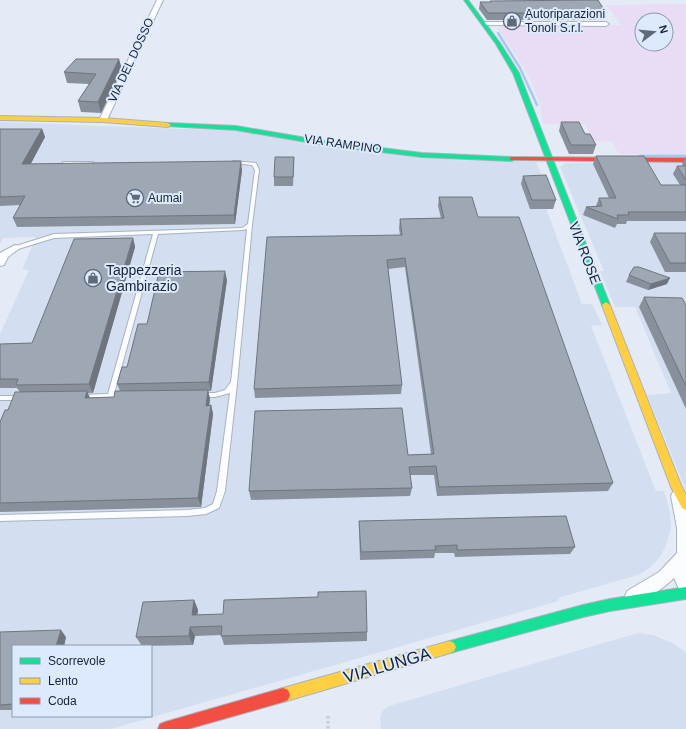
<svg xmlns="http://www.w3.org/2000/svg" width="686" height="729" font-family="Arial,sans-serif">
<rect width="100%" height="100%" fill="#e4ebf6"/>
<!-- built -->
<g fill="#d3dff0" fill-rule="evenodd">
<path d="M0 122 238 131 385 153 441 159 442 157 450 158V160L536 162 555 208H546L582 304H592L602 325 591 326 656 491H664L670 511 671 528 666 545 660 557 648 569 638 575 558 598 559 601 111 729H0V334L29 270H22L36 237 3 238 0 244ZM13 646H151V716H13Z"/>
<polygon points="686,162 686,490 647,395 671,393 635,307 615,307 600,271 604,271 560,167 565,163"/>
<polygon points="638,633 653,635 672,643 686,652 686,729 381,729 380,717 383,710 389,706"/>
</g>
<!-- green -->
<path fill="#e8ddf5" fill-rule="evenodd" d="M686 4V154H619L612 142 593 141 585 124H543C540 86 518 57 497 28L515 26 621 25 606 5ZM642 20H666V44H642Z"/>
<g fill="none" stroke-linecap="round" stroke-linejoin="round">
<!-- stream-far1 -->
<polyline stroke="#a9c7f2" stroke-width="2.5" points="498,33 520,68 537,105"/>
<!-- stream -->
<polyline stroke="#a9c7f2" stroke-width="3" points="640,156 686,156"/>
<!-- lane casing -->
<g stroke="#a9b2be" stroke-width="2">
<g id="lane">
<path d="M233 161 256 163 259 170 252 225 237 384 225 491 219 508 206 514 187 516 0 521V515L187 510 205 508 213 504 217 491 230 393 215 397H199L198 395 199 393H215L225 390 231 382 247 229 243 230 158 234 114 394H124L125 396 124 398C111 401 95 399 81 399H79L78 397 79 395H81L108 394 153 234 54 238 15 250 12 248 13 247 54 234 242 228 248 224 255 170 252 165 235 163 233 162Z"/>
<polygon points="63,162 92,162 94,163 92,164 65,164 63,163"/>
<polygon points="0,396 22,396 23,398 22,400 0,400"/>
</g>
</g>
<!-- street casing -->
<g stroke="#a9b2be" stroke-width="2">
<g id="street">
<polygon points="157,0 163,0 107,120 103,122 100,122 99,120"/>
<polygon points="484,22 606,22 609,24 606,26 482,25 482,23"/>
<polygon points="15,245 19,246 20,248 8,257 4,265 0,266 0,253"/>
<path d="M678 490 683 492 686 501V594L680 591 674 578C663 589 648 598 633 604L627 601 625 596 627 591 659 572 677 553V528L671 496 673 492Z"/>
</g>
</g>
<!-- fast casing -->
<g stroke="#a9b2be" stroke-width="2">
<g id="fast">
<polygon points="464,0 468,0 500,43 519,73 610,305 609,307 603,307 602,305 513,73 496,44"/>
<polygon points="168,123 236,126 324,141 422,153 512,157 515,159 512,161 422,157 324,145 236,130 166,126 166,124"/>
<polygon points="686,587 686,599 610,611 583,617 450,653 446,651 444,647 446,643 450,641 583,605 610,599"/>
</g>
</g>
<!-- slow casing -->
<g stroke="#a9b2be" stroke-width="2">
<g id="slow">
<polygon points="0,116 103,118 168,123 171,125 168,127 103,122 0,120"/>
<polygon points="606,302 610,305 681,485 686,495 686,510 682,508 671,487 602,305"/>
<polygon points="450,641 454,643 456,647 454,651 450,653 283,702 278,700 276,695 278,690 283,688"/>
</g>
</g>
<!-- jam casing -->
<g stroke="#a9b2be" stroke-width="2">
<g id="jam">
<polygon points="512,157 686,158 686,162 510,160 510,158"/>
<polygon points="283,688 288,690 290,695 288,700 283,702 188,729 158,729 160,724 165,722"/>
</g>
</g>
<!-- path -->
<polyline stroke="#cacdd2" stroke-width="3.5" stroke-dasharray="2.5 2.5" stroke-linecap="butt" points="328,716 328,729"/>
<!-- lane -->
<use href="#lane" fill="#fbfcfe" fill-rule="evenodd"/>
<!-- street -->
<use href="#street" fill="#fbfcfe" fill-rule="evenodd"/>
<!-- fast -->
<use href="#fast" fill="#16e098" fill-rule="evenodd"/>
<!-- slow -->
<use href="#slow" fill="#ffcf43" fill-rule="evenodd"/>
<!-- jam -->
<use href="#jam" fill="#f24e42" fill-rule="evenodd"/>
</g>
<!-- wall -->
<g fill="#88909b">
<polygon points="490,1 606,13 604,20 487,20 479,9 480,2 490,2"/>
<polygon points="122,69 101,113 81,112 78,101 89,84 67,83 64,72"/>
<polygon points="561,122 585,134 596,145 593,154 569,154 559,131"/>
<polygon points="0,129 42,129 45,137 30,164 242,170 235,224 17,227 13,218 20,205 0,206"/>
<polygon points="596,156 661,185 680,185 673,174 677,166 683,166 682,164 686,156 686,221 627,221 626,224 617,224 615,228 583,215 586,207 596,206 599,198 609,198 593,164"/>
<polygon points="294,157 294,166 293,186 274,186 274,177"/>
<polygon points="523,176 556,200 553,209 530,209 521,184"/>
<polygon points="439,197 478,217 613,483 608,491 437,496 434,475 410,475 412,488 410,496 251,500 249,491 408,455 431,454 405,267 388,269 402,385 401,394 255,398 254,389 400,235 399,228 400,219 441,218 438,206"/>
<polygon points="654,233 686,233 686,272 665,272 650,242"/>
<polygon points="133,238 135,247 93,393 87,393 89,398 114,397 120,391 117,384 127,367 147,324 227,280 211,391 208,391 210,399 209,405 211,405 213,414 201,507 0,512 0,422 20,392 17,388 0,388 0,344 32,343"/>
<polygon points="629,275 667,284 648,290 626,282"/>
<polygon points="644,297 686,305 686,409 639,307"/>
<polygon points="359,521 575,547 570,554 455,557 454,553 435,553 434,558 360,560 359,529"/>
<polygon points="194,600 198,610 197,615 367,632 367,641 224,645 221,635 195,636 193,645 142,646 136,637"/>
<polygon points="0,632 66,637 64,646 13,646 13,710 0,710"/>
</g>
<!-- shaded-wall -->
<g fill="#6f757e">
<polygon points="119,59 122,69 101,113 98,102"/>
<polygon points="42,129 45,137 26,173 22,164"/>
<polygon points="241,161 242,170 235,224 234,215"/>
<polygon points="133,238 135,247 93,393 89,384"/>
<polygon points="225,271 227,280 211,391 209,382"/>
<polygon points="670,278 667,284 648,290 651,284"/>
<polygon points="208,390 210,399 208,414 206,406"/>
<polygon points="87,391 91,400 85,398"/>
<polygon points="211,405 213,414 201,507 198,498"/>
<polygon points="194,600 198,610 196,624 192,615"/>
<polygon points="190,627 195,636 193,645 189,636"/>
<polygon points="61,630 66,637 64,646 56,646"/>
</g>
<!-- building -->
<g fill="#9ea7b4" stroke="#6f757e">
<polygon points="598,0 606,13 488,13 480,2 491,2 490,1"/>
<polygon points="76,59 119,59 98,102 78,101 96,74 64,72"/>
<polygon points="561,122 579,122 585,134 590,134 596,145 571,145"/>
<polygon points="0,129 42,129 22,164 241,161 234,215 13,218 25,196 0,197"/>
<polygon points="596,156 644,156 661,185 686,185 686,212 628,212 629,215 617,215 618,219 586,207 602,206 599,198 616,198"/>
<polygon points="275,157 294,157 293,177 274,177"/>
<polygon points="677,166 686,166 686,180"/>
<polygon points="546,175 556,200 532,200 523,176"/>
<polygon points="439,197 472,197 478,217 519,217 613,483 439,487 436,466 409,467 412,488 249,491 255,411 402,408 408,455 434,454 405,258 387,260 402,385 254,389 267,237 402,235 400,219 444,218"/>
<polygon points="654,233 686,233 686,263 670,263"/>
<polygon points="133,238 89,384 18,385 16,384 18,379 0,379 0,344 32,343 74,239"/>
<polygon points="634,267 639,267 670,278 651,284 629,275"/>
<polygon points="225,271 209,382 117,384 122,367 127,367 138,324 147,324 159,272"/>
<polygon points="644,297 682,298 686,305 686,386"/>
<polygon points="208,390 206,406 211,405 198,498 0,503 0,422 5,410 8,410 15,392 87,391 85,398 114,397 115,391"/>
<polygon points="566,516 575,547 457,550 457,545 435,546 436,550 361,552 359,521"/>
<polygon points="366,591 367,632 221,636 222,626 190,627 189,636 136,637 143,602 194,600 192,615 223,614 224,600 318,597 318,592"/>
<polygon points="61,630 56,646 13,646 13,704 0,705 0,632"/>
</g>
<!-- icons -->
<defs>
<g id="shop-ring" transform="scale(0.9)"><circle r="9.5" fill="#ddeafd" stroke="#5f6978" stroke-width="1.5"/><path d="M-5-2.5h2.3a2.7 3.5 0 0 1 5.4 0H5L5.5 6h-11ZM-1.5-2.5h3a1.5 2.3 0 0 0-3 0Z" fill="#5f6978"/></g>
<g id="supermarket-ring" transform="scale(0.9)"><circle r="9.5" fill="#ddeafd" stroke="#5f6978" stroke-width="1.5"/><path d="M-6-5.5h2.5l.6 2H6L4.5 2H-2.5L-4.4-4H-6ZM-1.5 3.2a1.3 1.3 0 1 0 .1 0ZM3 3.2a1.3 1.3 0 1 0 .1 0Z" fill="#5f6978"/></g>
</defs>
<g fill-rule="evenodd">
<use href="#shop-ring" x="512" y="21"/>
<use href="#supermarket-ring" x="135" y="198"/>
<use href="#shop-ring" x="93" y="278"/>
</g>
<g text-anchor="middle" stroke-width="4" stroke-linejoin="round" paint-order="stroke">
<!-- far-poi labels -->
<g font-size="12" fill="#172334" stroke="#ddeafd" text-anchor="start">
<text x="525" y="18">Autoriparazioni<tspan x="525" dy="14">Tonoli S.r.l.</tspan></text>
<text x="148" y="202">Aumai</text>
</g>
<!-- far-street labels -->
<g font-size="12" fill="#172334" stroke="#ddeafd">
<text transform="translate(131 60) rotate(-65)" y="4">VIA DEL DOSSO</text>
<text transform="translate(343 144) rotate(8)" y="4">VIA RAMPINO</text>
</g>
<!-- street labels -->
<g font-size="14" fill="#172334" stroke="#ddeafd">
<text transform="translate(585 253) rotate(69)" y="5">VIA ROSE</text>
</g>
<!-- poi labels -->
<g font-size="14" fill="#172334" stroke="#ddeafd" text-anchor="start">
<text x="106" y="275">Tappezzeria<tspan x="106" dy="16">Gambirazio</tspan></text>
</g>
<!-- near-street labels -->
<g font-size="17" fill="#172334" stroke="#ddeafd">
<text transform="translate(387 665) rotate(-16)" y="6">VIA LUNGA</text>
</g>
</g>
<!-- legend -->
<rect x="12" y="645" width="140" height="72" fill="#ddeafd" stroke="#8e9aad"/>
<rect x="20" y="658" width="20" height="6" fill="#16e098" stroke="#8e9aad"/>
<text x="48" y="665" font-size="12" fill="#172334">Scorrevole</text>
<rect x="20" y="678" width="20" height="6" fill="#ffcf43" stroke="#8e9aad"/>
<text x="48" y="685" font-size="12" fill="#172334">Lento</text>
<rect x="20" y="698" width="20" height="6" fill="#f24e42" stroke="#8e9aad"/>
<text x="48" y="705" font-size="12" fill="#172334">Coda</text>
<!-- north arrow -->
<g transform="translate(654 32) rotate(74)"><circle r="19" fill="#ddeafd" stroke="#8e9aad"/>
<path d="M0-3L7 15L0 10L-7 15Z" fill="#5f6978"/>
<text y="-6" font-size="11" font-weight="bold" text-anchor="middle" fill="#172334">N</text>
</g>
</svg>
